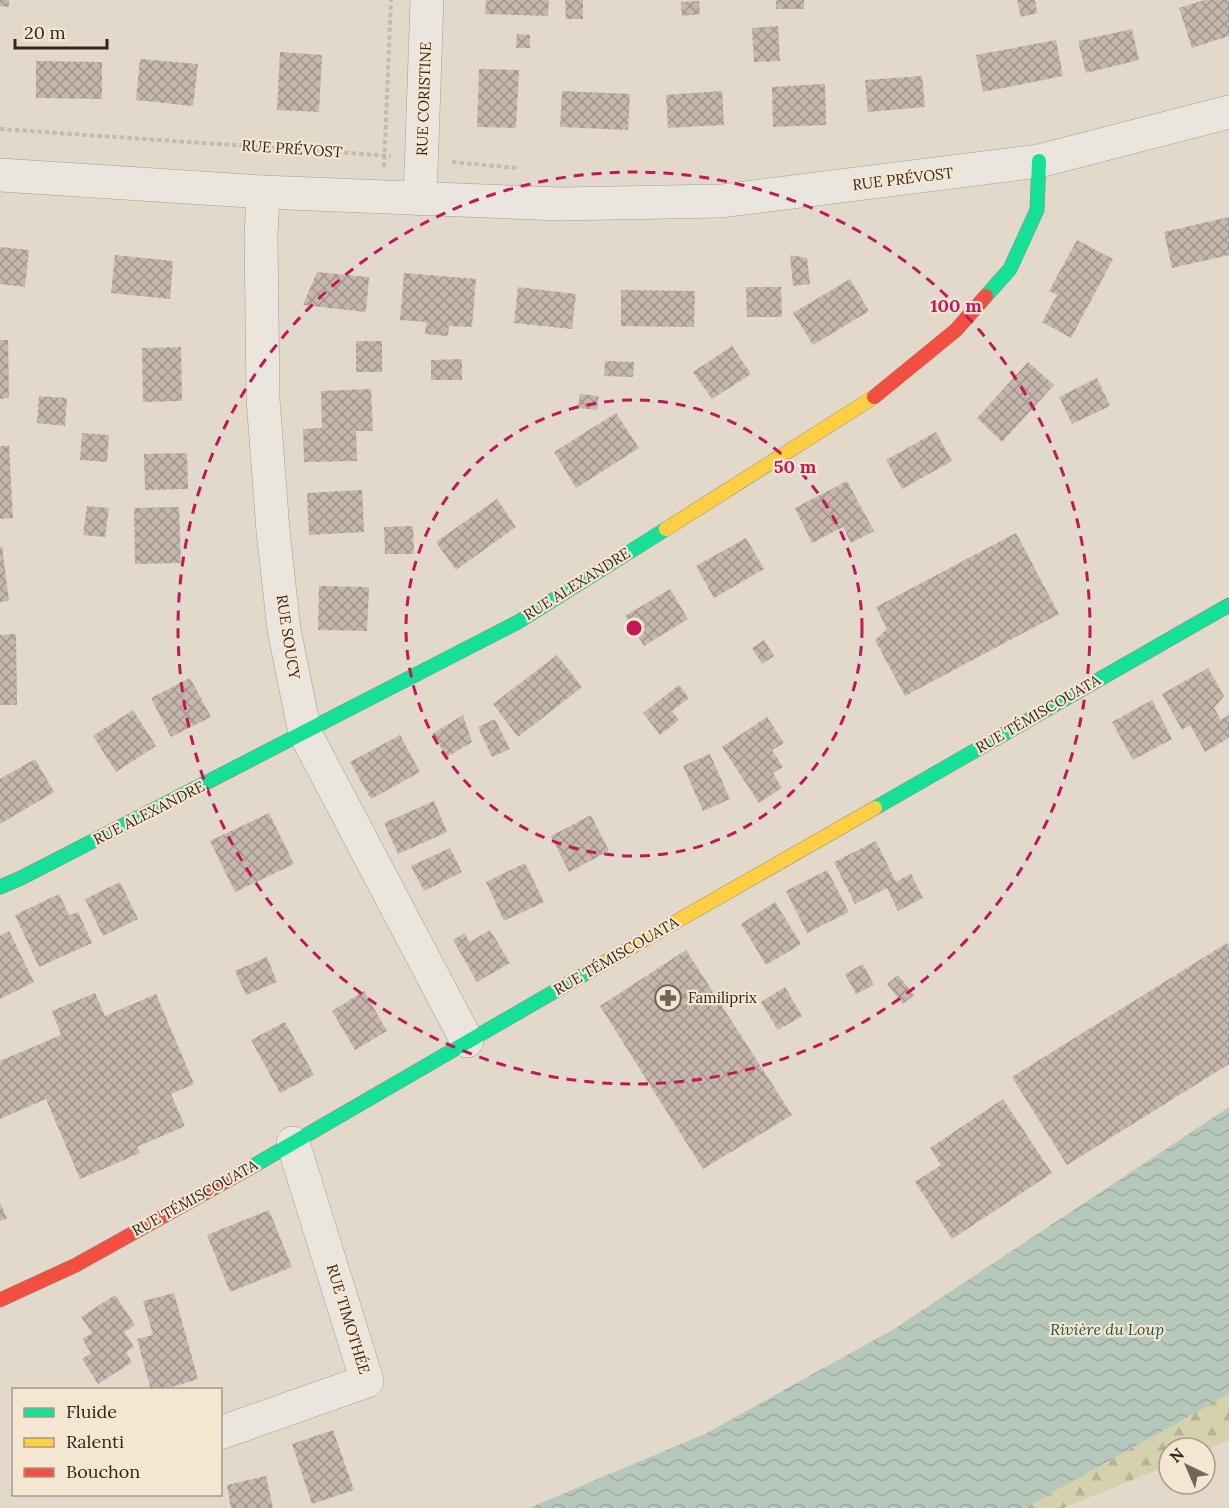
<svg xmlns="http://www.w3.org/2000/svg" width="1229" height="1508" font-family="Lora,serif">
<defs>
<pattern id="forest-firs" width="22" height="20" patternUnits="userSpaceOnUse" patternTransform="scale(1.5)"><rect width="22" height="20" fill="#d4d1ad"/><path d="M5 1l3.5 6h-7zM16 11l3.5 6h-7z" fill="#b7b394"/></pattern>
<pattern id="water-waves" width="16" height="10" patternUnits="userSpaceOnUse" patternTransform="scale(1.5)"><rect width="16" height="10" fill="#b6c7bb"/><path d="M0 5q4-4 8 0t8 0" fill="none" stroke="#9daba0"/></pattern>
<pattern id="building-cross-hatch" width="8" height="8" patternUnits="userSpaceOnUse" patternTransform="scale(1.5)"><rect width="8" height="8" fill="#c6b7ac"/><path d="M0 0l8 8M0 8l8-8" fill="none" stroke="#a2958b"/></pattern>
</defs>
<rect width="100%" height="100%" fill="#e2d9cb"/>
<!-- forest -->
<polygon fill="url(#forest-firs)" points="1229,1393 1229,1440 1205,1450 1205,1448 1169,1448 1169,1465 1063,1508 1024,1508"/>
<!-- water -->
<polygon fill="url(#water-waves)" points="1229,1107 1229,1393 1213,1403 1024,1508 529,1508 705,1434 894,1329"/>
<!-- building -->
<g fill="url(#building-cross-hatch)">
<polygon points="0,0 9,0 9,7 0,6"/>
<polygon points="486,0 549,0 548,16 485,14"/>
<polygon points="565,0 583,0 583,19 566,19"/>
<rect x="776" y="0" width="28" height="9"/>
<polygon points="1017,0 1035,0 1037,13 1021,17"/>
<polygon points="1204,0 1229,0 1229,36 1192,48 1179,8"/>
<polygon points="699,1 700,14 682,16 681,2"/>
<polygon points="778,26 780,61 754,62 752,28"/>
<polygon points="1132,29 1139,60 1086,73 1078,41"/>
<polygon points="517,34 530,35 530,48 516,48"/>
<polygon points="1056,40 1063,76 983,92 976,55"/>
<polygon points="280,52 322,55 319,112 277,110"/>
<polygon points="140,59 198,64 193,106 136,100"/>
<polygon points="36,61 102,62 102,99 36,98"/>
<polygon points="479,69 519,70 516,128 477,127"/>
<polygon points="922,76 925,107 868,112 865,80"/>
<polygon points="825,84 826,125 773,127 772,87"/>
<polygon points="562,91 630,94 628,130 560,127"/>
<polygon points="722,91 724,125 668,128 666,95"/>
<polygon points="1229,217 1229,255 1172,268 1164,232"/>
<polygon points="1077,240 1113,259 1071,338 1042,322 1057,295 1049,291"/>
<polygon points="0,247 29,250 25,287 0,284"/>
<polygon points="115,255 173,261 170,299 111,293"/>
<polygon points="790,255 807,258 810,284 793,286"/>
<polygon points="317,272 369,277 366,312 303,305"/>
<polygon points="404,273 476,279 472,327 449,326 448,336 425,334 426,322 400,320"/>
<polygon points="850,279 869,311 813,345 793,313"/>
<polygon points="518,287 576,294 572,329 514,323"/>
<polygon points="746,287 781,287 782,317 747,317"/>
<polygon points="621,290 695,291 694,327 621,326"/>
<polygon points="0,340 8,340 9,398 0,399"/>
<rect x="356" y="341" width="26" height="31"/>
<polygon points="732,346 751,374 712,399 693,372"/>
<polygon points="181,347 182,401 143,402 142,348"/>
<polygon points="462,359 462,380 431,380 431,360"/>
<polygon points="605,361 634,362 633,377 604,376"/>
<polygon points="1028,362 1054,385 1002,442 977,418"/>
<polygon points="1097,378 1110,406 1072,424 1059,397"/>
<polygon points="371,389 373,431 356,431 357,461 304,462 303,429 322,428 321,391"/>
<polygon points="580,394 599,396 597,410 578,408"/>
<polygon points="39,396 67,398 65,426 37,423"/>
<polygon points="616,413 639,448 576,488 554,452"/>
<polygon points="936,432 952,461 902,489 886,460"/>
<polygon points="82,433 109,435 107,462 80,460"/>
<polygon points="0,446 9,446 13,518 0,519"/>
<polygon points="187,453 188,489 145,490 144,454"/>
<polygon points="847,481 874,531 851,543 843,527 812,543 795,508"/>
<polygon points="362,490 364,532 309,535 307,493"/>
<polygon points="497,499 516,527 456,570 436,542"/>
<polygon points="87,506 109,508 105,537 83,535"/>
<polygon points="179,507 181,563 135,564 134,508"/>
<polygon points="413,526 414,554 385,554 384,527"/>
<polygon points="1016,533 1059,614 905,696 875,640 887,629 876,607"/>
<polygon points="746,538 764,569 714,598 696,566"/>
<polygon points="2,546 9,601 0,602 0,547"/>
<polygon points="319,586 369,587 367,631 318,630"/>
<polygon points="670,589 688,619 644,646 625,616"/>
<polygon points="16,634 17,705 0,705 0,635"/>
<polygon points="764,640 774,656 762,664 752,648"/>
<polygon points="557,655 582,687 518,737 493,704"/>
<polygon points="1208,668 1224,696 1214,708 1221,720 1229,715 1229,738 1205,752 1190,725 1182,730 1162,694"/>
<polygon points="190,678 211,717 171,737 151,698"/>
<polygon points="679,685 689,698 672,711 679,720 660,735 643,713"/>
<polygon points="1152,700 1172,739 1133,760 1112,722"/>
<polygon points="133,710 156,746 116,772 93,736"/>
<polygon points="463,715 472,742 447,757 432,734"/>
<polygon points="767,717 784,743 772,750 783,767 773,773 782,788 759,803 722,747"/>
<polygon points="495,719 510,749 492,757 478,727"/>
<polygon points="400,735 420,772 371,799 350,762"/>
<polygon points="710,754 730,799 703,811 683,766"/>
<polygon points="35,759 54,792 0,824 0,779"/>
<polygon points="434,801 447,832 398,854 384,823"/>
<polygon points="269,813 294,864 235,892 210,841"/>
<polygon points="591,815 609,851 569,872 551,836"/>
<polygon points="876,841 896,882 911,874 923,898 898,911 887,888 855,904 834,862"/>
<polygon points="450,848 462,872 424,891 411,866"/>
<polygon points="525,863 544,902 504,921 486,882"/>
<polygon points="827,870 849,912 807,933 786,891"/>
<polygon points="120,882 138,919 103,936 85,899"/>
<polygon points="59,894 69,915 78,912 92,943 39,967 15,915"/>
<polygon points="775,902 801,944 766,965 741,924"/>
<polygon points="490,930 510,963 477,982 453,940 464,933 470,942"/>
<polygon points="9,931 34,982 0,999 0,936"/>
<polygon points="1227,943 1229,947 1229,1064 1067,1165 1012,1077"/>
<polygon points="686,950 792,1115 703,1169 600,1006"/>
<polygon points="267,957 277,982 246,995 235,971"/>
<polygon points="863,964 874,985 856,994 845,974"/>
<polygon points="898,975 914,995 903,1004 887,984"/>
<polygon points="785,987 802,1016 778,1030 761,1002"/>
<polygon points="364,991 387,1031 355,1050 332,1011"/>
<polygon points="95,993 105,1016 156,994 194,1084 171,1094 185,1126 137,1147 140,1153 80,1179 46,1099 0,1119 0,1061 61,1035 52,1011"/>
<polygon points="285,1022 314,1075 280,1093 251,1040"/>
<polygon points="1003,1099 1052,1173 952,1239 915,1182 941,1165 930,1148"/>
<polygon points="0,1203 7,1218 0,1221"/>
<polygon points="269,1210 292,1267 230,1292 207,1235"/>
<polygon points="174,1293 198,1379 162,1390 151,1390 137,1339 153,1335 143,1301"/>
<polygon points="115,1295 135,1325 124,1332 134,1347 126,1352 132,1362 98,1384 82,1359 91,1353 82,1339 92,1333 81,1317"/>
<polygon points="333,1430 354,1490 312,1504 292,1444"/>
<polygon points="266,1476 273,1508 231,1508 227,1485"/>
</g>
<g fill="none" stroke-linecap="round" stroke-linejoin="round">
<!-- street casing -->
<g stroke="#a79e94" stroke-width="34">
<g id="street">
<polyline points="0,175 263,192 560,204 721,201 1039,161 1229,112"/>
<polyline points="263,192 261,236 263,399 273,531 284,630 305,733 467,1041"/>
<polyline points="420,199 427,0"/>
<polyline points="220,1433 367,1381 293,1143"/>
</g>
</g>
<!-- fast casing -->
<g stroke="#978e84" stroke-width="15">
<g id="fast">
<polyline points="986,296 1010,269 1037,210 1039,161"/>
<polyline points="875,808 1229,605"/>
<polyline points="0,887 21,878 518,622 666,529"/>
<polyline points="248,1169 607,961"/>
</g>
</g>
<!-- slow casing -->
<g stroke="#978e84" stroke-width="15">
<g id="slow">
<polyline points="666,529 874,397"/>
<polyline points="607,961 875,808"/>
</g>
</g>
<!-- jam casing -->
<g stroke="#978e84" stroke-width="15">
<g id="jam">
<polyline points="874,397 956,330 986,296"/>
<polyline points="0,1300 76,1265 248,1169"/>
</g>
</g>
<!-- path -->
<g stroke="#c3bcb4" stroke-width="4" stroke-dasharray="4.5 3" stroke-linecap="butt">
<polyline points="0,129 391,156"/>
<polyline points="452,162 516,168"/>
<polyline points="384,167 391,0"/>
</g>
<!-- street -->
<use href="#street" stroke="#eae5dd" stroke-width="33"/>
<!-- fast -->
<use href="#fast" stroke="#16e098" stroke-width="14"/>
<!-- slow -->
<use href="#slow" stroke="#ffcf43" stroke-width="14"/>
<!-- jam -->
<use href="#jam" stroke="#f24e42" stroke-width="14"/>
</g>
<!-- distance rings -->
<g fill="none" stroke="#c2185b" stroke-width="3" stroke-dasharray="10 8">
<circle cx="634" cy="628" r="228"/>
<circle cx="634" cy="628" r="456"/>
</g>
<!-- icons -->
<defs>
<g id="pharmacy-ring" transform="scale(1.35)"><circle r="9.5" fill="#f4e6d0" stroke="#72655a" stroke-width="1.5"/><path d="M-2-6h4v4h4v4h-4v4h-4v-4h-4v-4h4Z" fill="#72655a"/></g>
</defs>
<g fill-rule="evenodd">
<use href="#pharmacy-ring" x="668" y="998"/>
</g>
<g text-anchor="middle" stroke-width="4.5" stroke-linejoin="round" paint-order="stroke">
<!-- street labels -->
<g font-size="15" fill="#35261d" stroke="#f4e6d0">
<text transform="translate(424 99) rotate(-88)" y="5">RUE CORISTINE</text>
<text transform="translate(292 149) rotate(4)" y="5">RUE PRÉVOST</text>
<text transform="translate(903 179) rotate(-7)" y="5">RUE PRÉVOST</text>
<text transform="translate(577 584) rotate(-32)" y="5">RUE ALEXANDRE</text>
<text transform="translate(288 637) rotate(81)" y="5">RUE SOUCY</text>
<text transform="translate(1038 714) rotate(-30)" y="5">RUE TÉMISCOUATA</text>
<text transform="translate(149 813) rotate(-27)" y="5">RUE ALEXANDRE</text>
<text transform="translate(616 956) rotate(-30)" y="5">RUE TÉMISCOUATA</text>
<text transform="translate(195 1198) rotate(-29)" y="5">RUE TÉMISCOUATA</text>
<text transform="translate(348 1319) rotate(73)" y="5">RUE TIMOTHÉE</text>
</g>
<!-- poi labels -->
<g font-size="15" fill="#35261d" stroke="#f4e6d0" text-anchor="start">
<text x="688" y="1003">Familiprix</text>
</g>
<!-- water labels -->
<g font-size="16" font-style="italic" fill="#2d554e" stroke="#f4e6d0">
<text x="1107" y="1335">Rivière du Loup</text>
</g>
</g>
<circle cx="634" cy="628" r="9" fill="#c2185b" stroke="#f4e6d0" stroke-width="3"/>
<g font-size="18" text-anchor="middle" font-weight="bold" fill="#c2185b" stroke="#f4e6d0" stroke-width="4.5" stroke-linejoin="round" paint-order="stroke">
<text x="956" y="312">100 m</text>
<text x="795" y="473">50 m</text>
</g>
<!-- legend -->
<rect x="12" y="1388" width="210" height="108" fill="#f4e6d0" stroke="#a89988" stroke-width="1.5"/>
<rect x="24" y="1408" width="30" height="9" fill="#16e098" stroke="#a89988" stroke-width="1.5"/>
<text x="66" y="1418" font-size="18" fill="#35261d">Fluide</text>
<rect x="24" y="1438" width="30" height="9" fill="#ffcf43" stroke="#a89988" stroke-width="1.5"/>
<text x="66" y="1448" font-size="18" fill="#35261d">Ralenti</text>
<rect x="24" y="1468" width="30" height="9" fill="#f24e42" stroke="#a89988" stroke-width="1.5"/>
<text x="66" y="1478" font-size="18" fill="#35261d">Bouchon</text>
<!-- north arrow -->
<g transform="translate(1187 1466) rotate(316)"><circle r="28" fill="#f4e6d0" stroke="#a89988" stroke-width="1.5"/>
<path d="M0-4.5L10 22L0 15L-10 22Z" fill="#72655a"/>
<text y="-9" font-size="16" font-weight="bold" text-anchor="middle" fill="#35261d">N</text>
</g>
<!-- scale -->
<path d="M15 39v9h92v-9" fill="none" stroke="#35261d" stroke-width="3"/>
<text x="24" y="39" font-size="18" fill="#35261d" stroke="#f4e6d0" stroke-width="4.5" paint-order="stroke">20 m</text>
</svg>
